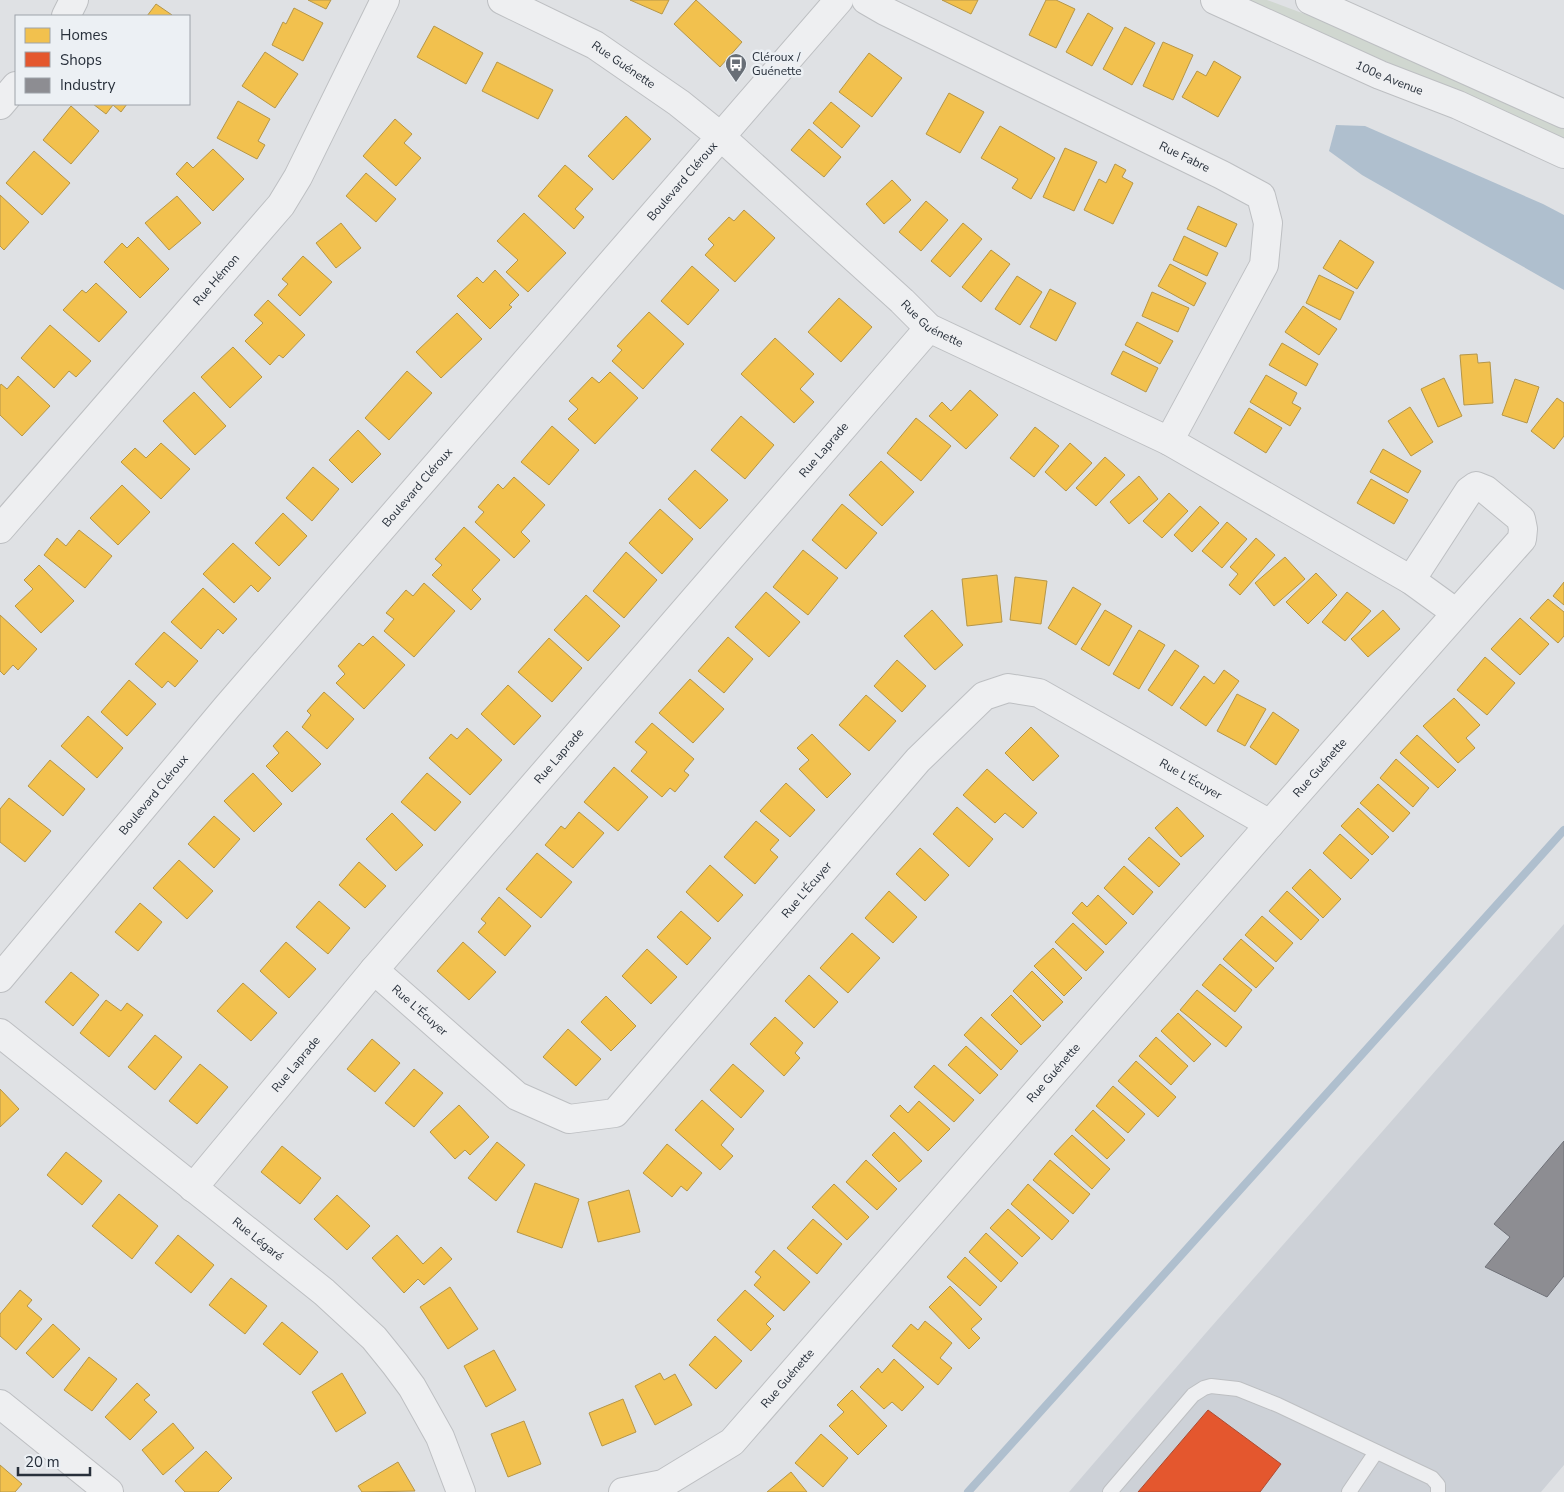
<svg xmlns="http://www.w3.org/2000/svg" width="1564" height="1492" font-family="'Nunito Sans',sans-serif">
<rect width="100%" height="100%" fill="#dfe1e4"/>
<!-- built -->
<polygon fill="#cdd1d7" points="1564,924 1564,1465 1541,1492 1069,1492 1205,1334"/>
<!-- green -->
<polygon fill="#d0d7d0" points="1247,0 1267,0 1358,34 1564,124 1564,144 1452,91"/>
<!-- water -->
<polygon fill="#afbfce" points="1336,125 1365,126 1543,204 1564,215 1564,290 1362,175 1329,151"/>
<!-- homes -->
<g fill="#f2c14e" stroke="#b59648">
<polygon points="308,0 331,0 326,9"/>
<polygon points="630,0 669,0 662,14"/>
<polygon points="696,0 742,42 720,67 674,24"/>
<polygon points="942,0 978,0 971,14"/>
<polygon points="1046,0 1056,0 1075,9 1056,48 1029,35"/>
<polygon points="156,4 172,15 172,16 147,16"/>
<polygon points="294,8 323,23 303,61 272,45 283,22 286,24"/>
<polygon points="1088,13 1113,28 1092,66 1066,52"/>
<polygon points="434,26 483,53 466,84 417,57"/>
<polygon points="1125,27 1155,43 1132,85 1103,69"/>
<polygon points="1163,42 1193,55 1173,100 1143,86"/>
<polygon points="265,52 298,74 275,108 242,86"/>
<polygon points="869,53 902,78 872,117 839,92"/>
<polygon points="1214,61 1241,77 1218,117 1182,97 1197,71 1206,76"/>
<polygon points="497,62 553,90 538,119 482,91"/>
<polygon points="949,93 984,112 960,153 926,134"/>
<polygon points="238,101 270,119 258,141 265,145 257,159 217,138"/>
<polygon points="831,102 860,126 842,148 813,123"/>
<polygon points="93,104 127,104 121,112 113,105 106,114"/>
<polygon points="71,106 99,131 71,164 43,140"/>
<polygon points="626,116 651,139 613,180 588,156"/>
<polygon points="395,119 412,134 404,143 421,158 396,186 363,156"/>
<polygon points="1000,126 1055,158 1031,199 1012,188 1018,179 981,158"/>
<polygon points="809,129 841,157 824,177 791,150"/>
<polygon points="1065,148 1097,162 1074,211 1043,197"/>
<polygon points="213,149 244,179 213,211 176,174 187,162 193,168"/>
<polygon points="34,151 70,183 42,215 6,183"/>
<polygon points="1115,164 1126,170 1122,177 1133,183 1113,224 1084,210 1099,179 1106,183"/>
<polygon points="565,165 593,189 575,209 584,217 574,229 538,196"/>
<polygon points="366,173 396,199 376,222 346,196"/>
<polygon points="892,180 911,200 884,224 866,204"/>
<polygon points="0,195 29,222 4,250 0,246"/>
<polygon points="177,196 201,223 169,250 145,223"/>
<polygon points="926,201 948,220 921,251 899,232"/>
<polygon points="1198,206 1237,224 1226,247 1187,229"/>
<polygon points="744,210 775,238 735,282 705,255 714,245 708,239 729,217 734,221"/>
<polygon points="524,213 566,253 528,292 506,272 518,260 497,241"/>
<polygon points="341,223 361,248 336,268 316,243"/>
<polygon points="963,223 982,239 950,277 931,261"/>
<polygon points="1184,236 1218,253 1207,276 1173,260"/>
<polygon points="138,237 169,269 140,298 104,262 122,243 127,248"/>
<polygon points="1340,240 1374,262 1357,289 1323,268"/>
<polygon points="991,250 1010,264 981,302 962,287"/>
<polygon points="303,256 332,282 300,316 278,295 288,284 282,279"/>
<polygon points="1170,264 1206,283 1194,306 1158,286"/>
<polygon points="692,266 719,290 688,325 661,301"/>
<polygon points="495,270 519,295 509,305 512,307 490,329 457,296 477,277 483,283"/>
<polygon points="1319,275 1354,292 1340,320 1306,303"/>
<polygon points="1017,276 1042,292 1020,325 995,309"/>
<polygon points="96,283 127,312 99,342 63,310 82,290 86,293"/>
<polygon points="1050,289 1076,303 1056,341 1030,327"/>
<polygon points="1152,292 1189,308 1178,332 1142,316"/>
<polygon points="839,298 872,327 841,362 808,332"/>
<polygon points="268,300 305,335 283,358 279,355 270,365 245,341 263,323 254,315"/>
<polygon points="1303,306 1337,329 1319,355 1285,332"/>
<polygon points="649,312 684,344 643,389 612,361 622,350 617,346"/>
<polygon points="457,313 482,339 441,378 416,352"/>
<polygon points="1137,322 1173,341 1160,364 1125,345"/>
<polygon points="50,325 91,361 76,377 69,371 54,388 21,358"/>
<polygon points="775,338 814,374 800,389 814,402 794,423 741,374"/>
<polygon points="1282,343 1318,364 1306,386 1269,365"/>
<polygon points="233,347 262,377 230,408 201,377"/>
<polygon points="1123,351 1158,368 1146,392 1111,374"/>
<polygon points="1477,354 1478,363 1490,362 1493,403 1464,405 1460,355"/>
<polygon points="407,371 432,393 389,440 365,418"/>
<polygon points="610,372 638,398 595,444 568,419 578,409 569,401 592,377 599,383"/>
<polygon points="1266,375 1297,393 1292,403 1301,408 1290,426 1250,402"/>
<polygon points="18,376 50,406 22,436 0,415 0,386 1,384 7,389"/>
<polygon points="1444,378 1462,416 1438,427 1421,389"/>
<polygon points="1515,379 1539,387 1527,423 1502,415"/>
<polygon points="970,390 998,415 966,449 929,416 942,402 951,411"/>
<polygon points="194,392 226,426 195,455 163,421"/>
<polygon points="1557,398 1564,403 1564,436 1554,449 1531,431"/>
<polygon points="1410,407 1433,442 1411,456 1388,421"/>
<polygon points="1249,408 1282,428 1266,453 1234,433"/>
<polygon points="741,416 774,445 745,479 711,450"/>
<polygon points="916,418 951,446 921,481 887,453"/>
<polygon points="552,426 579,450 549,485 521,462"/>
<polygon points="1035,427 1059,446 1034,477 1010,458"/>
<polygon points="358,430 381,454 352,483 329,460"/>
<polygon points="161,443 190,469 161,499 121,462 135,448 146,458"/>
<polygon points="1070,443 1092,463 1066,491 1045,472"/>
<polygon points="1383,449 1421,471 1408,493 1370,472"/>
<polygon points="1105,457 1125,475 1096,506 1076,488"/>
<polygon points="881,461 914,492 882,526 849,495"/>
<polygon points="313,467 339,489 312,521 286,498"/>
<polygon points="695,470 728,500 700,529 668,499"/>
<polygon points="1139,476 1158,499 1129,524 1110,502"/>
<polygon points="514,477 545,505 521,532 530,541 514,558 475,522 484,512 478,507 498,484 503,489"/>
<polygon points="1371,479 1408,500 1394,524 1357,503"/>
<polygon points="122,485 150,512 118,545 90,518"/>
<polygon points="1169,493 1188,511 1162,538 1143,521"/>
<polygon points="842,504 877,533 846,569 812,540"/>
<polygon points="1200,506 1219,523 1192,552 1174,535"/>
<polygon points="660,509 693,539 662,574 629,543"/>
<polygon points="283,513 307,536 279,566 255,543"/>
<polygon points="1227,522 1247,539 1222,568 1202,551"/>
<polygon points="464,527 500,560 472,590 481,599 471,610 432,575 442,565 435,559"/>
<polygon points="79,530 112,556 85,588 44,555 57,538 66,546"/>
<polygon points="1256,538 1275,555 1240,595 1229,585 1238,574 1230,567"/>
<polygon points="233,543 271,578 258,592 251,585 234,603 203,574"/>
<polygon points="803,550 838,578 808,615 773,587"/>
<polygon points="626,552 657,580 624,618 593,591"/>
<polygon points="1285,557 1305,579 1274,606 1255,583"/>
<polygon points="39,565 74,601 41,633 15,606 33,589 24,580"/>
<polygon points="1316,573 1337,595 1308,624 1286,602"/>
<polygon points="997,575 1002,622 967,626 962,579"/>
<polygon points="1015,577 1047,581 1041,624 1010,620"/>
<polygon points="1564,582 1564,605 1553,596"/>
<polygon points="424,583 455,611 414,657 384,631 394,619 386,613 406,590 413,596"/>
<polygon points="1073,587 1101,604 1076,645 1048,628"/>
<polygon points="203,588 237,619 223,634 218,629 201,649 171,622"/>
<polygon points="766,592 800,622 769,657 735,627"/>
<polygon points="1347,592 1371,611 1345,641 1322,622"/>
<polygon points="586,595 620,626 588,661 554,630"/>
<polygon points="1548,599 1564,612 1564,636 1558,643 1530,618"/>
<polygon points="932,610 963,645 935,670 904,636"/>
<polygon points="1105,610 1132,626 1109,666 1081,649"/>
<polygon points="1383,610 1400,629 1368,657 1351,639"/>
<polygon points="0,615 37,649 18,670 13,665 4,675 0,671"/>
<polygon points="1520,618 1549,644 1520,675 1491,649"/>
<polygon points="1139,630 1165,645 1139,689 1113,674"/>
<polygon points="164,632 198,661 175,687 168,681 162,688 135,664"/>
<polygon points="373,636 405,665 364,709 336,683 345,674 338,666 359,643 363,646"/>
<polygon points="728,637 753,659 724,693 698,671"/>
<polygon points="549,638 582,668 552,702 518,672"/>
<polygon points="1175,650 1199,666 1172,706 1148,690"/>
<polygon points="1485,657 1515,683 1487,715 1457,690"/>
<polygon points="897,660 926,686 902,712 874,686"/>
<polygon points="1224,670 1239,681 1206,726 1180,708 1204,676 1214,684"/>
<polygon points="690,679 724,709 693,743 659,713"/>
<polygon points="129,680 156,704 127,736 101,712"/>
<polygon points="508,685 541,716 514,745 481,714"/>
<polygon points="324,692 354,719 327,749 302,727 311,715 307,711"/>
<polygon points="1237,694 1266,709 1245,746 1217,731"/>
<polygon points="866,695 896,721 869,751 839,725"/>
<polygon points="1454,698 1480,725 1466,738 1475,748 1458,763 1423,726"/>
<polygon points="1273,712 1299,730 1276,765 1250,747"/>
<polygon points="88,716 123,748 97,778 61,746"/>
<polygon points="652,723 694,759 684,771 689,775 675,792 670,788 662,797 631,771 647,752 635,742"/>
<polygon points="1031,727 1059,756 1033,781 1005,753"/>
<polygon points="467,728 502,760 470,795 429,758 451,734 457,739"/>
<polygon points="287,731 321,764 292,792 266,766 279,753 273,746"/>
<polygon points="812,734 851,774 827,798 799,769 809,760 797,748"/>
<polygon points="1417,735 1456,770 1438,788 1400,753"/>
<polygon points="1396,759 1429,788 1413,807 1380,778"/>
<polygon points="50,760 85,789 63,816 28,786"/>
<polygon points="614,767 648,797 618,831 584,802"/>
<polygon points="987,769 1037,813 1023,828 1005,813 995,823 963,795"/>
<polygon points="253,773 282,804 254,832 224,801"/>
<polygon points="427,773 461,802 435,831 401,802"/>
<polygon points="786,783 815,810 790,837 760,811"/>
<polygon points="1378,784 1410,813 1393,832 1360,803"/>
<polygon points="9,798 51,831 25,862 0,842 0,809"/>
<polygon points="957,807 993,839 969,867 933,834"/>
<polygon points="1177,807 1204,836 1181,857 1155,828"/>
<polygon points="1358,808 1389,837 1372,855 1341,826"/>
<polygon points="579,812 604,833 573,868 545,845 561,826 565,829"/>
<polygon points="392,813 423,845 396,871 366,839"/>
<polygon points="214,816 240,839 214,868 188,844"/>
<polygon points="756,821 779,840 770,850 778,857 755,884 724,857"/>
<polygon points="1340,834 1369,860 1351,879 1323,853"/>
<polygon points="1149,837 1180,864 1159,887 1128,859"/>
<polygon points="920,848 949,875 925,901 896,874"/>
<polygon points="537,853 572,882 541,918 506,889"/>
<polygon points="179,860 213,891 187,919 153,888"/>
<polygon points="359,862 386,886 365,908 339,885"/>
<polygon points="710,865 743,895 718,922 686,892"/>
<polygon points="1124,866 1153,892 1133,915 1104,888"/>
<polygon points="1310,869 1341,899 1323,918 1292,888"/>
<polygon points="889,891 917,917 893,943 865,918"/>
<polygon points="1287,891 1319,920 1301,940 1269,911"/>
<polygon points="1098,895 1127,923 1106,945 1072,913 1082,902 1087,907"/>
<polygon points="499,897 531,926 505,956 478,932 486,923 481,919"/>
<polygon points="319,901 350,928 328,954 296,927"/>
<polygon points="140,903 162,922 138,951 115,932"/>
<polygon points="681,911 711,938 687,965 657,937"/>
<polygon points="1262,916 1293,943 1276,962 1245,935"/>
<polygon points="1073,923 1104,952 1086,971 1055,942"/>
<polygon points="852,933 880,958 848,993 820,968"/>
<polygon points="1241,939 1274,968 1256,988 1223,959"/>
<polygon points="286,942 316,969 289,998 260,971"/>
<polygon points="463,942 496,972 469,1000 437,971"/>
<polygon points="1053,948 1082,978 1064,996 1034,966"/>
<polygon points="647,949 677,977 651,1004 622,976"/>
<polygon points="1220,964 1252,990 1235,1012 1202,985"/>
<polygon points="1032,971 1063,1002 1043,1021 1013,991"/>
<polygon points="71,972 99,995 73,1026 45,1002"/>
<polygon points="809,975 838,1002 814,1028 785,1001"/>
<polygon points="243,983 277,1013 251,1041 217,1011"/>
<polygon points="1197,990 1242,1027 1226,1047 1180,1010"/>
<polygon points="1011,995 1041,1026 1021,1045 991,1015"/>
<polygon points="606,996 636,1026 611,1051 581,1022"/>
<polygon points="106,1000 121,1011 127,1003 143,1015 109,1057 80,1033"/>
<polygon points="1178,1013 1211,1044 1194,1062 1161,1031"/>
<polygon points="775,1017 803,1043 795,1053 800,1058 784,1076 750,1044"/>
<polygon points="981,1017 1018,1051 1001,1070 964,1035"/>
<polygon points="568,1029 601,1059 576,1086 543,1057"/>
<polygon points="155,1035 182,1057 155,1090 128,1067"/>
<polygon points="1156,1037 1188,1066 1171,1085 1139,1056"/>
<polygon points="372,1039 400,1063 375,1092 347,1069"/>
<polygon points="966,1046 998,1075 980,1094 948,1065"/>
<polygon points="1136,1061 1176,1097 1158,1117 1118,1081"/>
<polygon points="200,1064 228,1087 197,1124 169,1101"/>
<polygon points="733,1064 764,1091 741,1118 710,1090"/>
<polygon points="934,1065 974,1100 954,1122 914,1087"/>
<polygon points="414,1069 443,1093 414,1127 385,1103"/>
<polygon points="1113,1086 1145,1114 1128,1133 1096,1106"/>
<polygon points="0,1089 19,1109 0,1127"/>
<polygon points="702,1100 734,1129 721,1145 733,1156 720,1170 675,1130"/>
<polygon points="919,1101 950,1129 928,1151 890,1116 900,1105 908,1113"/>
<polygon points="459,1105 489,1137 470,1155 465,1150 455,1159 430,1132"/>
<polygon points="1093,1110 1125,1140 1107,1159 1075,1130"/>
<polygon points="894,1132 922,1161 899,1182 872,1155"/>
<polygon points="1072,1135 1110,1169 1092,1189 1054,1154"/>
<polygon points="497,1142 525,1165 496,1201 468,1178"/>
<polygon points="667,1144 702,1173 687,1191 681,1186 672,1197 643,1173"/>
<polygon points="282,1146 321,1178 300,1204 261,1172"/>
<polygon points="66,1152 102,1181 82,1205 47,1175"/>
<polygon points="866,1160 897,1189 877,1210 846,1182"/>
<polygon points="1050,1160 1090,1194 1073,1214 1033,1180"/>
<polygon points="535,1183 579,1199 562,1248 517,1232"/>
<polygon points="834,1184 869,1217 847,1240 812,1207"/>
<polygon points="1028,1184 1069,1221 1052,1240 1011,1204"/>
<polygon points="629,1190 640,1232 598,1242 588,1202"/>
<polygon points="119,1194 158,1226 132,1259 92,1226"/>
<polygon points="337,1195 370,1226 347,1250 314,1219"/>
<polygon points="1008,1209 1040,1238 1022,1257 990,1228"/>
<polygon points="813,1219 842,1244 817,1274 787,1248"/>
<polygon points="986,1233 1018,1263 1001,1282 969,1252"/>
<polygon points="178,1235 214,1265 191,1293 155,1263"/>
<polygon points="397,1235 423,1264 441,1247 452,1259 424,1285 418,1279 404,1293 372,1258"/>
<polygon points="774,1250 810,1282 784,1311 754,1285 761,1277 755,1272"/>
<polygon points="965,1257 997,1287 980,1306 947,1277"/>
<polygon points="231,1278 267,1306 245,1334 209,1305"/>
<polygon points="950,1286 982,1319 971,1329 980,1338 969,1349 929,1307"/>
<polygon points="450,1287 478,1329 448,1349 420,1307"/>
<polygon points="20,1290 32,1300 27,1306 42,1319 16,1350 0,1336 0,1314"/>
<polygon points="745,1290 774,1316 766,1324 771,1329 751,1351 717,1320"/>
<polygon points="925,1321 952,1343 940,1358 952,1368 938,1385 892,1346 911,1324 918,1330"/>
<polygon points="282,1322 318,1352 300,1375 263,1344"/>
<polygon points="53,1324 80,1349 53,1378 26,1353"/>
<polygon points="715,1336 742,1361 716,1389 689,1365"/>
<polygon points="494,1350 516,1390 486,1407 464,1366"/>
<polygon points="89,1357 117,1379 92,1411 64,1390"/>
<polygon points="894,1359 924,1387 902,1411 892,1402 884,1409 860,1387 878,1368 882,1373"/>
<polygon points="342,1373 366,1413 336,1432 312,1392"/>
<polygon points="660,1373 664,1380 675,1374 692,1405 655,1425 635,1386"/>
<polygon points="137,1383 150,1395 144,1400 157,1412 130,1440 105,1417"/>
<polygon points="852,1390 887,1426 858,1455 829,1426 844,1412 837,1405"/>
<polygon points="623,1399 636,1432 602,1446 589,1413"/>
<polygon points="524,1421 541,1464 508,1477 491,1434"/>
<polygon points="173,1423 194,1448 163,1475 142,1450"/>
<polygon points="821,1434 848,1458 823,1487 795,1463"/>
<polygon points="206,1451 232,1478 218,1492 185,1492 175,1481"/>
<polygon points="398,1462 415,1491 362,1492 358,1486"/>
<polygon points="0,1465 22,1484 15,1492 0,1492"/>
<polygon points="791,1472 807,1492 767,1492"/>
</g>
<!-- shops -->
<polygon fill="#e4572e" stroke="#ac4b32" points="1208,1410 1281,1464 1260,1492 1138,1492"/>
<!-- industry -->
<polygon fill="#8d8d92" stroke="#6f7178" points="1564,1141 1564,1276 1547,1297 1485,1267 1510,1237 1494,1224"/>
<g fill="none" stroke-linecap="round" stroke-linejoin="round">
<!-- stream -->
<polyline stroke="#afbfce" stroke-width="8" points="968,1492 1564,830"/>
<!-- service casing -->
<g stroke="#bdbfc2" stroke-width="16">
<g id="service">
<polyline points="1110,1492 1193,1395 1204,1388 1211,1386 1238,1389 1278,1405 1432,1478 1438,1485 1438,1492"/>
<polyline points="1349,1492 1376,1452"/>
</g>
</g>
<!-- minor casing -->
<g stroke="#bdbfc2" stroke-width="30">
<g id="minor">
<path id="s1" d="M502 0 595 45 679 103 720 136 902 301 929 328 1169 441 1411 580 1455 612"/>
<path id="s2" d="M866 0 885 11 1222 175 1261 196 1268 223 1264 265 1169 441"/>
<polyline points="66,16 74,0"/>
<polyline points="0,105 16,86"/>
<path id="s3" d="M0 529 281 205 298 177 385 0"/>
<path id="s4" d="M374 970 517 1096 569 1119 615 1113 918 760 984 696 1008 688 1039 693 1270 824"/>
<path id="s5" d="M0 1033 324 1292 374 1338 395 1364 412 1387 440 1437 461 1492"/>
<path id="s6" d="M193 1188 374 970 929 328"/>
<polyline points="0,1404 109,1492"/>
<path id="s7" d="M623 1492 663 1484 732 1442 1270 824 1522 539 1523 529 1521 519 1486 490 1476 486 1469 491 1411 580"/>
</g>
</g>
<!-- tertiary casing -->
<g stroke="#bdbfc2" stroke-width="30">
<g id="tertiary">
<path id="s8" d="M1215 0 1380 75 1458 105 1564 154"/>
<polyline points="1310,0 1564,114"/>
<path id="s9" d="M0 978 227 707 839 0"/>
</g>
</g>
<!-- service -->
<use href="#service" stroke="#eeeff1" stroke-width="14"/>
<!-- minor -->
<use href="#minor" stroke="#eeeff1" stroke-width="28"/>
<!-- tertiary -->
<use href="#tertiary" stroke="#eeeff1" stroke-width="28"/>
</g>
<!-- icons -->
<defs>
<g id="bus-pin" transform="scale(1.125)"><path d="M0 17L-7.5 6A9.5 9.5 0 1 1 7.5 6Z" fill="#686e76" stroke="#ecf0f4"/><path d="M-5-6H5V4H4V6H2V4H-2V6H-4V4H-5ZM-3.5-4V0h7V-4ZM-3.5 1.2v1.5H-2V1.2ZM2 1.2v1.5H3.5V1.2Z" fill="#fff"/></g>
</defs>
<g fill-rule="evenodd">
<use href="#bus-pin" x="736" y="64"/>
</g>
<g text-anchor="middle" stroke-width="5" stroke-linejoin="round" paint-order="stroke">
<!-- poi labels -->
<g font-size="12" fill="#28303b" stroke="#ecf0f4" text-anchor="start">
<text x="752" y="61">Cléroux /<tspan x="752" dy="14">Guénette</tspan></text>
</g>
<!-- street labels -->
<g font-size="12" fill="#28303b" stroke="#ecf0f4">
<text dy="4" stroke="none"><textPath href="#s1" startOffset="138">Rue Guénette</textPath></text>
<text dy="4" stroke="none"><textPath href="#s8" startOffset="191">100e Avenue</textPath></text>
<text dy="4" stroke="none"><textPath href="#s2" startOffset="355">Rue Fabre</textPath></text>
<text dy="4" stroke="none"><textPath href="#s9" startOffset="1049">Boulevard Cléroux</textPath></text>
<text dy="4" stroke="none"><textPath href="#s3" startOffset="330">Rue Hémon</textPath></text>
<text dy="4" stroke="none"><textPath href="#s1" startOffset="542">Rue Guénette</textPath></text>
<text dy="4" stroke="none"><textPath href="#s6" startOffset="971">Rue Laprade</textPath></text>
<text dy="4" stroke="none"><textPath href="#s9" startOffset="644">Boulevard Cléroux</textPath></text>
<text dy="4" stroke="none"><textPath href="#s6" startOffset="566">Rue Laprade</textPath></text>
<text dy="4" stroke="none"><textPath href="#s7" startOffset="1016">Rue Guénette</textPath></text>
<text dy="4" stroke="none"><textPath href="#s4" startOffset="1082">Rue L'Écuyer</textPath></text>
<text dy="4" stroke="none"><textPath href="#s9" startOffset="239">Boulevard Cléroux</textPath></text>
<text dy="4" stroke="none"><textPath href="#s4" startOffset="588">Rue L'Écuyer</textPath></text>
<text dy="4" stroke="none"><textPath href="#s4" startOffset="61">Rue L'Écuyer</textPath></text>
<text dy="4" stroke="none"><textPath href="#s6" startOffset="161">Rue Laprade</textPath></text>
<text dy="4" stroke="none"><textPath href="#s7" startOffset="611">Rue Guénette</textPath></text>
<text dy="4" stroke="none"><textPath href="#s5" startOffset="330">Rue Légaré</textPath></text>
<text dy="4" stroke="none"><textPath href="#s7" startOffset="206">Rue Guénette</textPath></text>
</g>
</g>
<!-- legend -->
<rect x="15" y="15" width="175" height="90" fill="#ecf0f4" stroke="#9ea3aa"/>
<rect x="25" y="28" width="25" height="15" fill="#f2c14e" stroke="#9ea3aa"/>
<text x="60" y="40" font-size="15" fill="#28303b">Homes</text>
<rect x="25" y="52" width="25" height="15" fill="#e4572e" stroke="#9ea3aa"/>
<text x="60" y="65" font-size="15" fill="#28303b">Shops</text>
<rect x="25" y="78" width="25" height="15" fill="#8d8d92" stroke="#9ea3aa"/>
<text x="60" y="90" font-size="15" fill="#28303b">Industry</text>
<!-- scale -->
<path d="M18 1467v8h72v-8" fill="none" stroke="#28303b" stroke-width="2.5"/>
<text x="25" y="1467" font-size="15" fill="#28303b" stroke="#ecf0f4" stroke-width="4" paint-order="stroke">20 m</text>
</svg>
